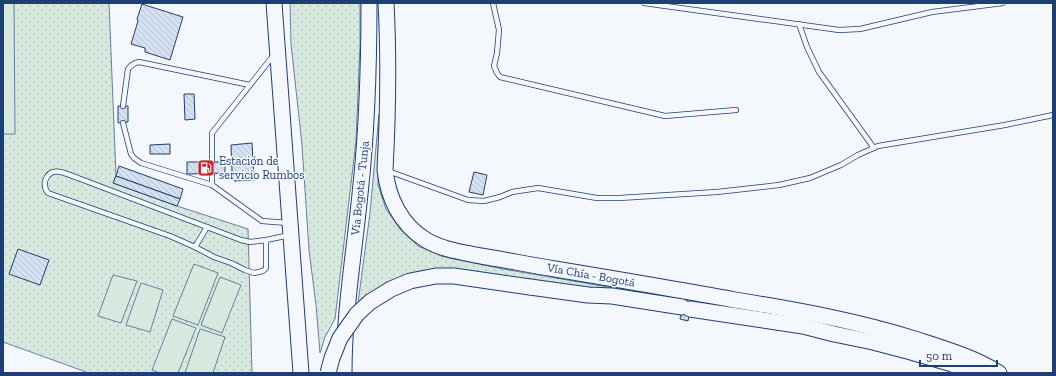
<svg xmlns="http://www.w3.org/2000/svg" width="1056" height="376" font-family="'Zilla Slab',serif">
<defs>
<pattern id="grass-dots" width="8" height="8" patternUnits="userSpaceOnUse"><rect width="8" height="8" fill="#d7e8df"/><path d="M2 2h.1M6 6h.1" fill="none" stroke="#b8c8c3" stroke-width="1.8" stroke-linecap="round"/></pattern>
<pattern id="building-back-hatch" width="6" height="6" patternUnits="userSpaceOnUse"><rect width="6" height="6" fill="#d5e0f0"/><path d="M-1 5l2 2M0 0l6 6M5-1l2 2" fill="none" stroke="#b6c1d1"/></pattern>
</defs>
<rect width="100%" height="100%" fill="#f4f7fb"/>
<!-- grass -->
<g fill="url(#grass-dots)" stroke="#687fa3">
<polygon points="3,3 109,3 116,176 113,183 177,206 248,229 252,373 89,373 3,342"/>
<polygon points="290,3 360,3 360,45 356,141 335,319 325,337 320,353 316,305 309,250 302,145 291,44"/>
<polygon points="379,114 378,185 386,209 400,229 418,246 441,256 503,269 760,313 455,271 358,303 370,213"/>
</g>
<!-- garden -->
<g fill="#d7e8df" stroke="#687fa3">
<polygon points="3,3 14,3 15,134 3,134"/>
<polygon points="194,264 218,273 198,325 173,316"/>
<polygon points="113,275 137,281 121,323 98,316"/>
<polygon points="220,277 241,285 222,333 201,325"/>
<polygon points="141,283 163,290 150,332 126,325"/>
<polygon points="172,319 196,328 178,373 160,373 152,370"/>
<polygon points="200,329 225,337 213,373 185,373"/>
</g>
<!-- building -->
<g fill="url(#building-back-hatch)" stroke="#1d3f73">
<polygon points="142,4 183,17 170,60 145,52 145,48 131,44 138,21 137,19"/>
<polygon points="184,94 194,94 195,119 185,120"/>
<polygon points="118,106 128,106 128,122 118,123"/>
<polygon points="252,143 254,180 234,181 232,171 231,145"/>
<polygon points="170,144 170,154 150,154 150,145"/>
<polygon points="187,162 225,162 225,173 187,174"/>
<polygon points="119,166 183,189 180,199 116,176"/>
<polygon points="474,172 487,175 483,195 469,192"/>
<polygon points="116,176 180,199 177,206 113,183"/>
<polygon points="18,249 49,260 40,285 9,274"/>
<polygon points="684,298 692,299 688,321 680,319"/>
</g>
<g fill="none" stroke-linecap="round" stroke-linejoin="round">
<!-- service casing -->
<g stroke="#1d3f73" stroke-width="6">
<g id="service">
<polyline points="493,3 499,30 497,53 494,66 497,73 500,77 665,116 736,110"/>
<polyline points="644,3 839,30 860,29 932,12 1003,3"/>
<polyline points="799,24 807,47 819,72 874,148"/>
<path d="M123 106 128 69C131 65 134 63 139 62L250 85"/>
<polyline points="123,123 131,154 134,158 141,163 212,185 262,221 288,223"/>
<polyline points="212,162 212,133 273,56"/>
<polyline points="388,171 468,200 484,201 500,197 512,192 538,188 597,198 619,198 717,192 779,185 810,178 841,165 858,155 878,146 1005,125 1053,115"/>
<polyline points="212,174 212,185"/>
<path d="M266 240 250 242 241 240 78 178C66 174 51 164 45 181 44 186 45 189 48 193L170 236 195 247 214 257 231 263 245 270 254 273 263 271 266 268V240L290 235"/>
<polyline points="195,247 207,227"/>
</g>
</g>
<!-- trunk casing -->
<g stroke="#1d3f73" stroke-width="17">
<g id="trunk">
<polyline points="274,3 301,373"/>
<path d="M386 3C389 59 388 114 385 170 388 198 401 225 426 240 443 250 462 252 481 256 506 260 530 265 555 269 615 279 675 289 735 300 797 310 858 321 918 340 943 348 976 358 999 373"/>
<polyline points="530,287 588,295 612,296 682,307"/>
<polyline points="690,309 803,326 834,334 873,342 911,352 949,363 975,373"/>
<path d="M344 373C344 313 354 254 360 194 367 131 369 67 369 3"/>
</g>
</g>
<!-- service -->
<use href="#service" stroke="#f4f7fb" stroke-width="4.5"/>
<!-- trunk -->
<use href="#trunk" stroke="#f4f7fb" stroke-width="15"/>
<!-- trunk-bridge casing -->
<g stroke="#1d3f73" stroke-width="17" stroke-linecap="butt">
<polyline id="trunk-bridge" points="328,373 332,358 340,338 357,314 370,302 391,289 410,281 436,276 454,276 530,287"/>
</g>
<!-- trunk-bridge -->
<use href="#trunk-bridge" stroke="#f4f7fb" stroke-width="15"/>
</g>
<!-- icons -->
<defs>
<g id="fuel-square" transform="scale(0.9)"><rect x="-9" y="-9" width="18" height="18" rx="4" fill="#c62828" stroke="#f4f7fb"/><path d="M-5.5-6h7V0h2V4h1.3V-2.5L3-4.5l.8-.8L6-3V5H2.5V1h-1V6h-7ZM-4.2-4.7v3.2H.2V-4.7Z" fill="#fff"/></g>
</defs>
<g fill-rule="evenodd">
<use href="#fuel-square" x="206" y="168"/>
</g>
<g text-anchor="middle" stroke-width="3" stroke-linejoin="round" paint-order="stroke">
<!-- poi labels -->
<g font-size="12" fill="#1d3f73" stroke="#f4f7fb" text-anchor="start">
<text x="219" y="165">Estación de<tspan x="219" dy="14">servicio Rumbos</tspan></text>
</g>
<!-- street labels -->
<g font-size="12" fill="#1d3f73" stroke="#f4f7fb">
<text transform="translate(360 188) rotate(-84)" y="4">Vía Bogotá - Tunja</text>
<text transform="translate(591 275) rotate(10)" y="4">Vía Chía - Bogotá</text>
</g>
</g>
<!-- border -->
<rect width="1056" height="376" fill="none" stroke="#1d3f73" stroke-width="8"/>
<!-- scale -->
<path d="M920 360v6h77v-6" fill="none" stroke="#1d3f73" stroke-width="2"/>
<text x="926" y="360" font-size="12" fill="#1d3f73" stroke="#f4f7fb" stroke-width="3" paint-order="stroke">50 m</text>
</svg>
